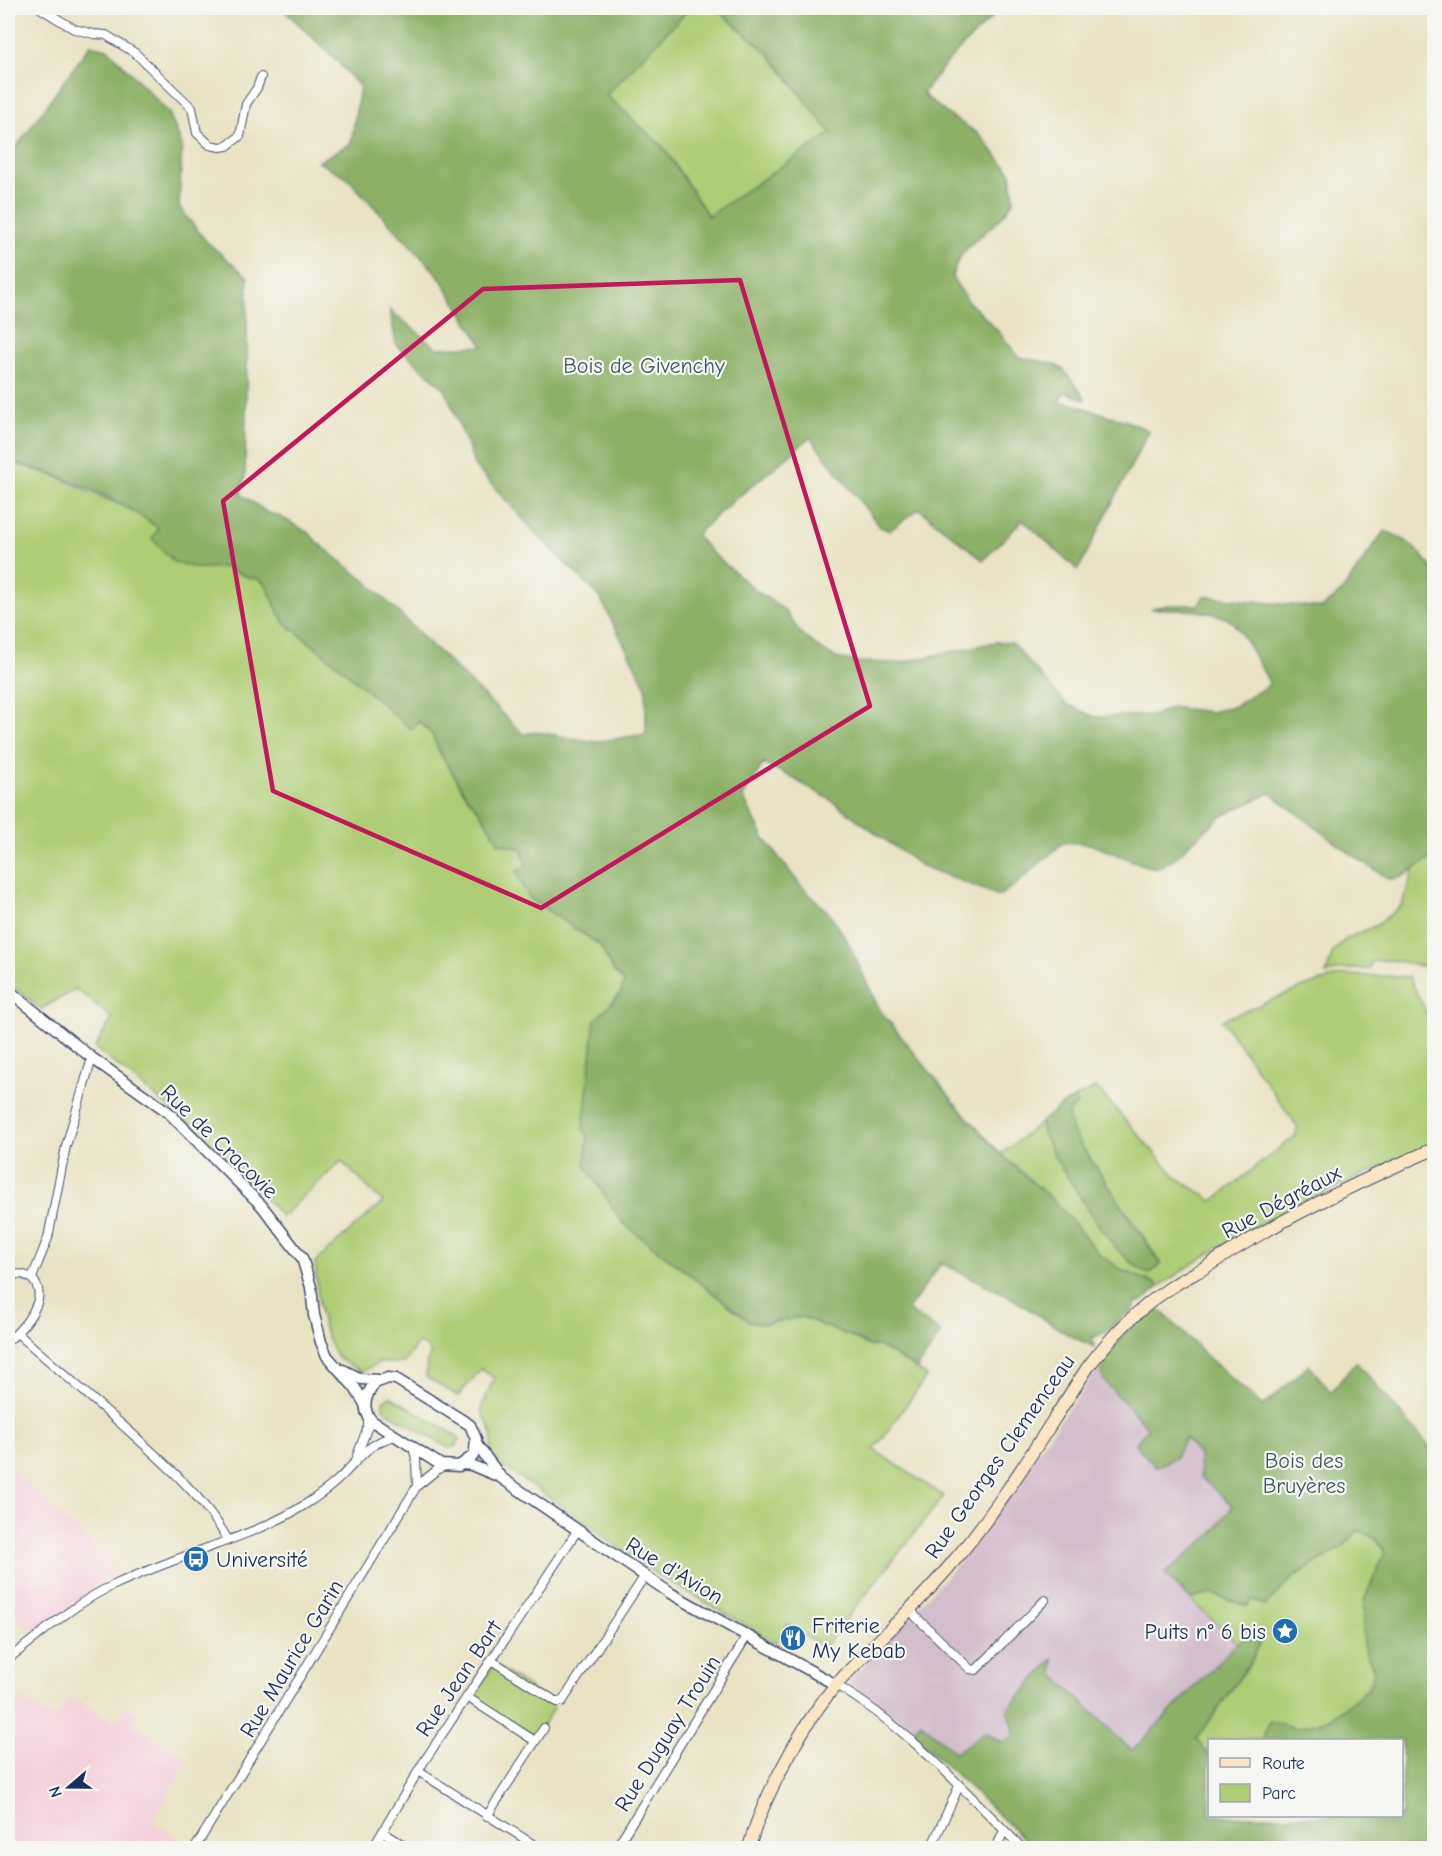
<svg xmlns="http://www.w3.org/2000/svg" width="1442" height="1856" font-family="'Comic Neue',sans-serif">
<rect width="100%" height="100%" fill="#f6f6f2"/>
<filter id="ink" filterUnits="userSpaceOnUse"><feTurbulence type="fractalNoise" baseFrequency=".0167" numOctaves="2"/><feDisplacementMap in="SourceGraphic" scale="12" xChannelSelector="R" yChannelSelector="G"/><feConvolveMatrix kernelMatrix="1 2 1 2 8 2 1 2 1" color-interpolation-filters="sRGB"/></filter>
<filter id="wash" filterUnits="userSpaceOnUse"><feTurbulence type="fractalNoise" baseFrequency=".008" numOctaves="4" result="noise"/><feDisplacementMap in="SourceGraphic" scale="24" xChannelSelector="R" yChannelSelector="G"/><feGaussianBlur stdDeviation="1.35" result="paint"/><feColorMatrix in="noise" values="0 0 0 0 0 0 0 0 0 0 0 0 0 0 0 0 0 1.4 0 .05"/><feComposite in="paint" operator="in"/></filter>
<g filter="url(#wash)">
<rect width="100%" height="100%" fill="#e9e3c3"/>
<!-- built -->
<g fill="#f5cfda">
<polygon points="8,1464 119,1571 36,1635 8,1608"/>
<polygon points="8,1691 56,1721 69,1695 116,1722 126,1706 138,1714 135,1725 189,1759 152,1821 185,1843 182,1848 8,1848"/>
</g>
<!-- industrial -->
<polygon fill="#d1bdcb" points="1095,1372 1101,1373 1105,1382 1122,1402 1149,1428 1185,1438 1199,1455 1200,1477 1233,1507 1213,1533 1165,1574 1237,1643 1132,1751 1053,1674 1053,1660 1014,1730 1013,1737 1002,1743 985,1732 955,1753 921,1722 911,1733 885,1710 848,1682 957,1565"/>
<!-- green -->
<g fill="#afcd74" stroke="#657e69" stroke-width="1.5">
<polygon points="690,8 715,8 769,54 832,133 708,216 664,148 606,95"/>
<path d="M8 461 55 476 138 513 158 528 197 568 224 567 250 578 259 579 267 586 279 614 286 624 337 664 411 729 418 720 433 736 440 753 466 795 479 810 499 843 522 849 526 866 559 918 600 945 613 970 624 983 620 994 595 1021 586 1166 622 1222 749 1321 763 1324 802 1317 852 1337 869 1346H879L927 1376 874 1450 944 1496 823 1648 787 1624 776 1643 655 1573 623 1551 580 1518 502 1466 490 1455 492 1434 481 1409 494 1378 481 1369 458 1396 426 1377 427 1361 431 1353 425 1346 418 1343 404 1363H378L362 1372C354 1367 344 1364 338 1357 319 1333 317 1290 315 1262L383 1202 341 1161 282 1217 260 1192 210 1140 95 1048 112 1018 76 989 41 1009 8 983Z"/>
<path d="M1434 685V750L1424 740C1421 714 1420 708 1434 685Z"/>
<polygon points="1434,856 1434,966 1427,967 1392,960 1373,961 1369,969 1341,969 1326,974 1333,952 1346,939 1377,925 1402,905 1414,868"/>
<path d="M1343 975 1409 977 1434 1029V1145C1340 1184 1243 1226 1159 1287L1156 1284 1124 1271 1100 1255 1057 1204 1001 1154 1040 1123C1048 1149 1063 1169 1077 1192 1097 1222 1116 1257 1149 1274L1161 1263 1072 1132C1068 1118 1065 1114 1077 1104L1075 1098 1096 1087 1176 1177 1213 1201 1296 1135 1297 1126 1222 1020 1309 985Z"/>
<polygon points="390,1396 455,1435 459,1440 457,1446 448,1448 386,1411 383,1408 383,1401"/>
<polygon points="1358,1530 1376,1539 1385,1553 1364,1601 1363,1645 1374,1670 1369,1688 1328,1720 1297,1728 1270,1721 1262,1740 1210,1740 1209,1756 1196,1739 1251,1662 1260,1643 1249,1637 1237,1643 1190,1599 1211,1594 1247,1606 1252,1599 1265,1606 1295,1576 1344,1546"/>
<polygon points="496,1666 552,1703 554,1708 536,1735 531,1736 475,1699 474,1693 491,1668"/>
</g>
<!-- forest -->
<g fill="#8bb066" stroke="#537062" stroke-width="1.5">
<path d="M282 8H690L606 95 664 148 708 216 831 133 769 54 715 8H1001C974 36 944 61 923 94L950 116 979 134 1011 173 1014 200C1009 208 1003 217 996 223 974 243 960 247 952 277L968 301 997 330 1019 357 1054 364 1063 369 1084 396 1085 400 1065 392 1059 400 1061 404 1066 402 1135 424 1149 431 1078 570 1023 520 983 560 919 509 889 531 880 527 810 437C773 471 731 499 696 535L711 552 753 588 784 610 800 632 820 649 836 658 859 662 899 663 996 642 1012 643 1066 704 1095 717 1155 715 1172 707 1210 712 1235 706 1269 685 1268 680C1259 665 1245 636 1234 624 1221 610 1171 608 1152 609L1153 608 1168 605H1199L1204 596 1322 608 1342 591 1384 531C1405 537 1423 553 1434 572V685L1423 703 1422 718 1424 740 1434 750V856L1400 878 1389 879 1355 857 1270 793 1222 816 1186 847 1178 856 1159 868 1146 866 1090 844 1064 842 1015 885 999 896 920 865 829 799 782 772 763 764 743 797 764 838 801 886 829 913 847 940 879 1009 959 1108 1001 1154 1057 1204 1100 1255 1124 1271 1156 1284 1159 1287 1142 1301 1135 1303V1307L1106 1332 1092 1338 1094 1347 1067 1334 1010 1297 941 1263 908 1310 941 1333 917 1369 879 1346H869L852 1337 802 1317 763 1324 749 1321 622 1222 585 1165 588 1136 583 1129 595 1020 620 994 624 982 613 970 600 945 529 898 516 872 526 866 522 849 499 843 479 810 466 795 440 753 433 736 419 721 412 730 337 664 286 624 279 614 267 586 259 579 250 578 224 567 197 568 174 562 152 539 158 528C119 498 56 472 8 461V159L90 45 108 49 169 113 182 145 179 207 206 241 248 277 245 477 241 494 268 513 279 516 309 533 317 542 368 583 523 734 537 732 596 742 646 734V687L599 596 545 543 474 465 469 449 445 389 396 345 390 310 437 348 483 346 439 276 345 176 318 162 351 143 360 87 336 60Z"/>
<path d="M1075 1098 1077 1104C1065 1114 1068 1118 1072 1132L1161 1264 1149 1274C1113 1256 1093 1216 1072 1184 1059 1164 1047 1146 1040 1123L1059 1107Z"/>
<polygon points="1150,1310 1160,1310 1211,1360 1263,1406 1309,1365 1331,1392 1356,1362 1434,1452 1434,1848 1323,1848 1312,1838 1303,1848 1034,1848 911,1733 921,1722 955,1753 985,1732 1002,1742 1013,1737 1014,1730 1008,1709 1053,1659 1053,1674 1132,1751 1237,1643 1249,1637 1260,1643 1251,1661 1197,1739 1209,1756 1210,1816 1402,1816 1402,1740 1262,1740 1270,1721 1297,1728 1328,1720 1369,1688 1374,1670 1363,1645 1364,1601 1385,1552 1376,1539 1358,1530 1344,1546 1295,1576 1265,1606 1252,1599 1248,1606 1211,1594 1190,1599 1165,1574 1213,1533 1233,1506 1200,1477 1199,1455 1185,1438 1175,1458 1156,1467 1135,1444 1148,1428 1105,1382 1101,1373 1102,1364 1124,1333"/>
</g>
</g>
<g filter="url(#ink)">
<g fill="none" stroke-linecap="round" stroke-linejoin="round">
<!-- minor casing -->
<g stroke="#3a4a6d" stroke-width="10">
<g id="minor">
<polyline points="40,8 74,29 94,34 106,35 135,53 192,108 197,133 210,145 220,147 227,146 240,136 246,104 257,88 261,77"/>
<polyline points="8,129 10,131"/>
<path d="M8 1277C26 1268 44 1283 37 1303 32 1317 19 1332 8 1341"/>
<polyline points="32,1278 48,1238 66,1146 92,1058"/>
<path d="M17 1333C51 1363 86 1393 120 1423 159 1458 202 1494 228 1540"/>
<polyline points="413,1447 416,1459 417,1486"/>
<polyline points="357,1456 368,1426 368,1416"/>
<polyline points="911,1608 915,1616 970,1669 976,1670 1045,1600"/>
<path d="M8 1659C41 1635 74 1603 112 1586 144 1571 177 1559 210 1547 243 1535 277 1523 306 1504 315 1498 324 1492 332 1485 356 1466 363 1443 396 1436"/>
<polyline points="491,1660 557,1702 562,1702 644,1577"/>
<path d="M836 1685C907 1727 964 1790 1022 1848"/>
<polyline points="467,1697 535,1741"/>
<polyline points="418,1771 539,1848"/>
<polyline points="487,1816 544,1728"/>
<polyline points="383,1832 408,1848"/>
<polyline points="195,1848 417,1486 438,1469 445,1466"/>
<polyline points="373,1848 423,1763 577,1531"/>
<polyline points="616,1848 747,1636"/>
<polyline points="931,1848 959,1786"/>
<polyline points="996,1848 1004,1831"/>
</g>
</g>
<!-- tertiary casing -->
<g stroke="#3a4a6d" stroke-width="13">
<g id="tertiary">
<polyline points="8,990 92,1058 168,1112 262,1206 302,1258 311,1287 314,1315 321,1342 327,1356 355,1388 365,1404"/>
<polyline points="343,1370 361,1379 379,1380"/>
<path d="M388 1378 396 1379 470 1425 476 1439 475 1450 473 1456 459 1466 441 1465 372 1421C361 1409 365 1395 375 1383Z"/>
<polyline points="476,1444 500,1476"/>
<polyline points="463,1464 471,1465 500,1477 670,1593 836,1685"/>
</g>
</g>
<!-- secondary casing -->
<g stroke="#3a4a6d" stroke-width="14">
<path id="secondary" d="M749 1848C760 1803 805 1719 837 1684 874 1643 917 1606 953 1562 1004 1502 1044 1433 1088 1367 1111 1336 1138 1309 1170 1288 1181 1280 1194 1274 1206 1267 1278 1220 1355 1183 1434 1149"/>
</g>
<!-- minor -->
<use href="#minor" stroke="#fff" stroke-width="8"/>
<!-- tertiary -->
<use href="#tertiary" stroke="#fff" stroke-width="10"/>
<!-- secondary -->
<use href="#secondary" stroke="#fbe6c4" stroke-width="12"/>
</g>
</g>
<!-- marked area -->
<path fill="none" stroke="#c2185b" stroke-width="4.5" stroke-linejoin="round" d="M740 280 870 706 541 908 273 791 223 501 483 289Z"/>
<!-- icons -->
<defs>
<g id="bus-disc" transform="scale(1.35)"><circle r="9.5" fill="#1f6fb2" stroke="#f6f6f2"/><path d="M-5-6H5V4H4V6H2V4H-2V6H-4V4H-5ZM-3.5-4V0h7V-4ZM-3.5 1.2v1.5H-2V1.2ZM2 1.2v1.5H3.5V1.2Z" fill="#fff"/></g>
<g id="sight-disc" transform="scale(1.35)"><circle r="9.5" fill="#1f6fb2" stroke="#f6f6f2"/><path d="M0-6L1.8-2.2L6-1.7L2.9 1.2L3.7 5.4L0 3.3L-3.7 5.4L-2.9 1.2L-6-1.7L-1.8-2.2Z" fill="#fff"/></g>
<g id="restaurant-disc" transform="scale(1.35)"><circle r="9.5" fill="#1f6fb2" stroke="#f6f6f2"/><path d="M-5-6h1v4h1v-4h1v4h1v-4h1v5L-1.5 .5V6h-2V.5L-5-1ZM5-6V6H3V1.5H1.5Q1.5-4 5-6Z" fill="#fff"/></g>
</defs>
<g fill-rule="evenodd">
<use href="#bus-disc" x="196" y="1559"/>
<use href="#sight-disc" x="1285" y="1631"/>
<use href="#restaurant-disc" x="793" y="1638"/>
</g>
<g text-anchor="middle" stroke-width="4.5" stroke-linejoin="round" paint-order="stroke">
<!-- park labels -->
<g font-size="22" fill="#405664" stroke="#f6f6f2">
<text x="644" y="373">Bois de Givenchy</text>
<text x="1304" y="1468">Bois des<tspan x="1304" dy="25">Bruyères</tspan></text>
</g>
<!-- street labels -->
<g font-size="22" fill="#1b2f5e" stroke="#f6f6f2">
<text transform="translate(220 1141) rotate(44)" y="8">Rue de Cracovie</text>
<text transform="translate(1281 1201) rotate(-28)" y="8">Rue Dégréaux</text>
<text transform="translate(999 1456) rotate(-55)" y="8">Rue Georges Clemenceau</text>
<text transform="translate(675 1570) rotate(31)" y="8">Rue d'Avion</text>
<text transform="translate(291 1658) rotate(-59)" y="8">Rue Maurice Garin</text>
<text transform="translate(458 1678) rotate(-56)" y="8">Rue Jean Bart</text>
<text transform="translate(667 1733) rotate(-58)" y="8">Rue Duguay Trouin</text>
</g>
<!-- poi labels -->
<g font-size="22" fill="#1b2f5e" stroke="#f6f6f2" text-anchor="start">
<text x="216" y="1567">Université</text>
<text x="812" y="1633">Friterie<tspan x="812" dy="25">My Kebab</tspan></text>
<text x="1266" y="1639" text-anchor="end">Puits n° 6 bis</text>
</g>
</g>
<!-- margin -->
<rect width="1442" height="1856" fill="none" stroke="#f6f6f2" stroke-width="30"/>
<!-- legend -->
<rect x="1208" y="1739" width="195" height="78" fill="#f6f6f2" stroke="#9ea6b7" stroke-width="1.5"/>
<rect x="1220" y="1758" width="30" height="9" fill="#fbe6c4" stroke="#9ea6b7" stroke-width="1.5"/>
<text x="1262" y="1769" font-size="18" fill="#1b2f5e">Route</text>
<rect x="1220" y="1784" width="30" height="18" fill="#afcd74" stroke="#9ea6b7" stroke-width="1.5"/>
<text x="1262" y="1799" font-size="18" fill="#1b2f5e">Parc</text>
<!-- north arrow -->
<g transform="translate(69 1787) rotate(250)" stroke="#f6f6f2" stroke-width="4.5" paint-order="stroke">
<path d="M0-4.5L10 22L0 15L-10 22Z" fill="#1b2f5e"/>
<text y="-9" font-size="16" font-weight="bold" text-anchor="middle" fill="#1b2f5e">N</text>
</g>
</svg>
